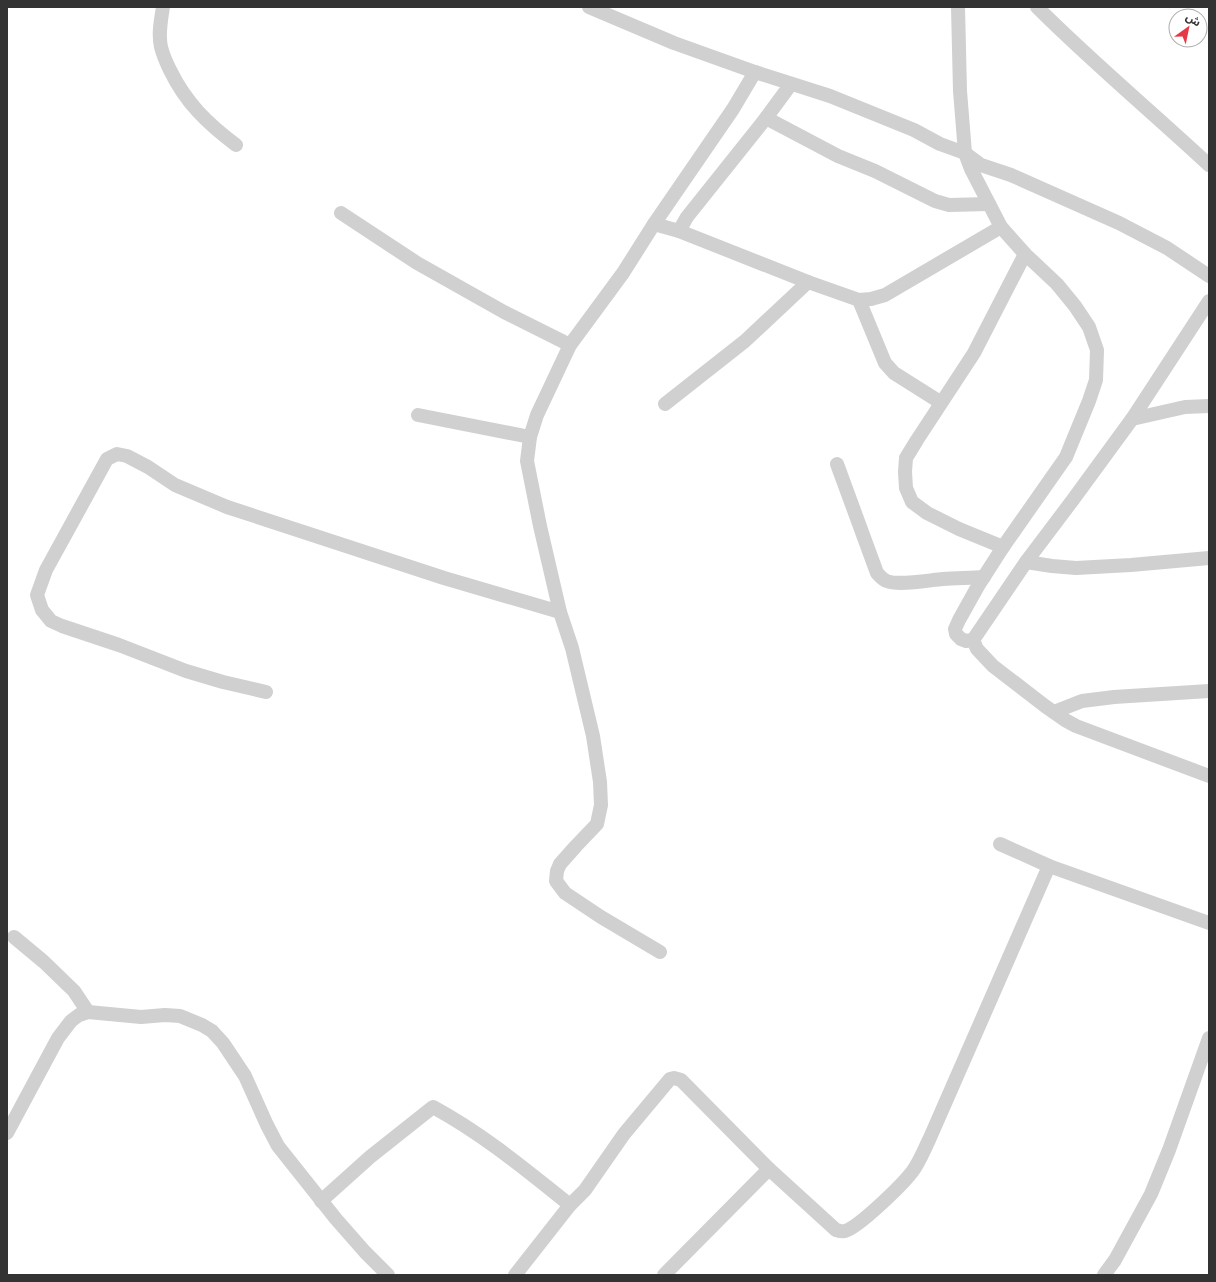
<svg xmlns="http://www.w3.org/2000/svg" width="1216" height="1282" font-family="'Alegreya Sans','Noto Sans Arabic',sans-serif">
<rect width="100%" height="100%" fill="#fff"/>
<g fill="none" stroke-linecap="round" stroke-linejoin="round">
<!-- street -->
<g stroke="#d0d0d0" stroke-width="14">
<path d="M163 7C161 20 158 34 161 47 163 55 166 62 170 70 186 103 207 123 236 145"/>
<polyline points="589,7 674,43 755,72 830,96 914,130 940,144 965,153 981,165 1011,175 1119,223 1167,248 1209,276"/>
<polyline points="958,7 960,91 965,153 971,169 1001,227 1025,254 1057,284 1075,306 1089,327 1097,350 1096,380 1089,401 1066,457 1003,547 978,586 959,620 955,629 956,634 961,639 966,641 973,640 977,649 993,666 1045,706 1065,720 1076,726 1209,776"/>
<path d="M1037 7C1092 62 1152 112 1209 165"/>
<polyline points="766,118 838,156 875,171 935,201 949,205 989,204"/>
<polyline points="341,213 417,263 504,312 570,345"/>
<polyline points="654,224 679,231 808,282 859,300 871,299 885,295 1001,227"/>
<polyline points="679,231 687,217 766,118 791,84"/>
<polyline points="859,300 885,363 894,373 940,402"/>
<polyline points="665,404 745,341 808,282"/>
<polyline points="418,415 530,437"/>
<polyline points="1132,419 1185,407 1209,406"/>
<path d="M837 464 877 573C880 576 883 580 887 581 898 586 930 580 943 579 957 578 970 578 984 577"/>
<polyline points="1003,547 959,529 927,513 912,502 906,488 905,472 906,458 917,440 974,353 1025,254"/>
<polyline points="1026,562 1052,566 1076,568 1131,565 1209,558"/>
<polyline points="973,640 1026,562 1072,501 1132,419 1209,301"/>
<polyline points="266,692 223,682 186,671 119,645 62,626 51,621 42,610 37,595 46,570 107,459 117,454 127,456 148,467 175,485 227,507 444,578 560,612"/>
<polyline points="1054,712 1082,701 1114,697 1209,691"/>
<polyline points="1000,844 1049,866 1209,923"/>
<polyline points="14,937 44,962 74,991 88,1012"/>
<polyline points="660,952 601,917 565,893 556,881 557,871 560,864 576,846 597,824 601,805 600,782 593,736 572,648 560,612 540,526 527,461 530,437 537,415 570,345 623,273 654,224 733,109 755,72"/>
<polyline points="7,1133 58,1038 71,1021 79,1015 88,1012 141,1017 165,1015 180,1016 202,1025 212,1031 223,1043 245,1076 267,1125 278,1146 336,1219 365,1252 388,1275"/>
<path d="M321 1201 370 1157 433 1107C483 1134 526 1170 570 1205"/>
<polyline points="515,1275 570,1205 585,1190 624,1134 670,1079 674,1078 681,1080 769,1169"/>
<path d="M664 1275 769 1169 836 1230C839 1231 843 1232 845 1231 859 1227 902 1185 912 1172 919 1163 924 1150 929 1140L1049 866"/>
<polyline points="1104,1275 1115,1260 1151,1194 1169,1150 1209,1038"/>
</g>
</g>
<!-- border -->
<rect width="1216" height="1282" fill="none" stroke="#333333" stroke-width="16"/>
<!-- north arrow -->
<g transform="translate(1188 28) rotate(33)"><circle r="19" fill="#ffffff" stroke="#adadad"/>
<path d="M0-3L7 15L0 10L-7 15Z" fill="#e63946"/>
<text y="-6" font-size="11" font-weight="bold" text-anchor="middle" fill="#333333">ش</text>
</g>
</svg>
